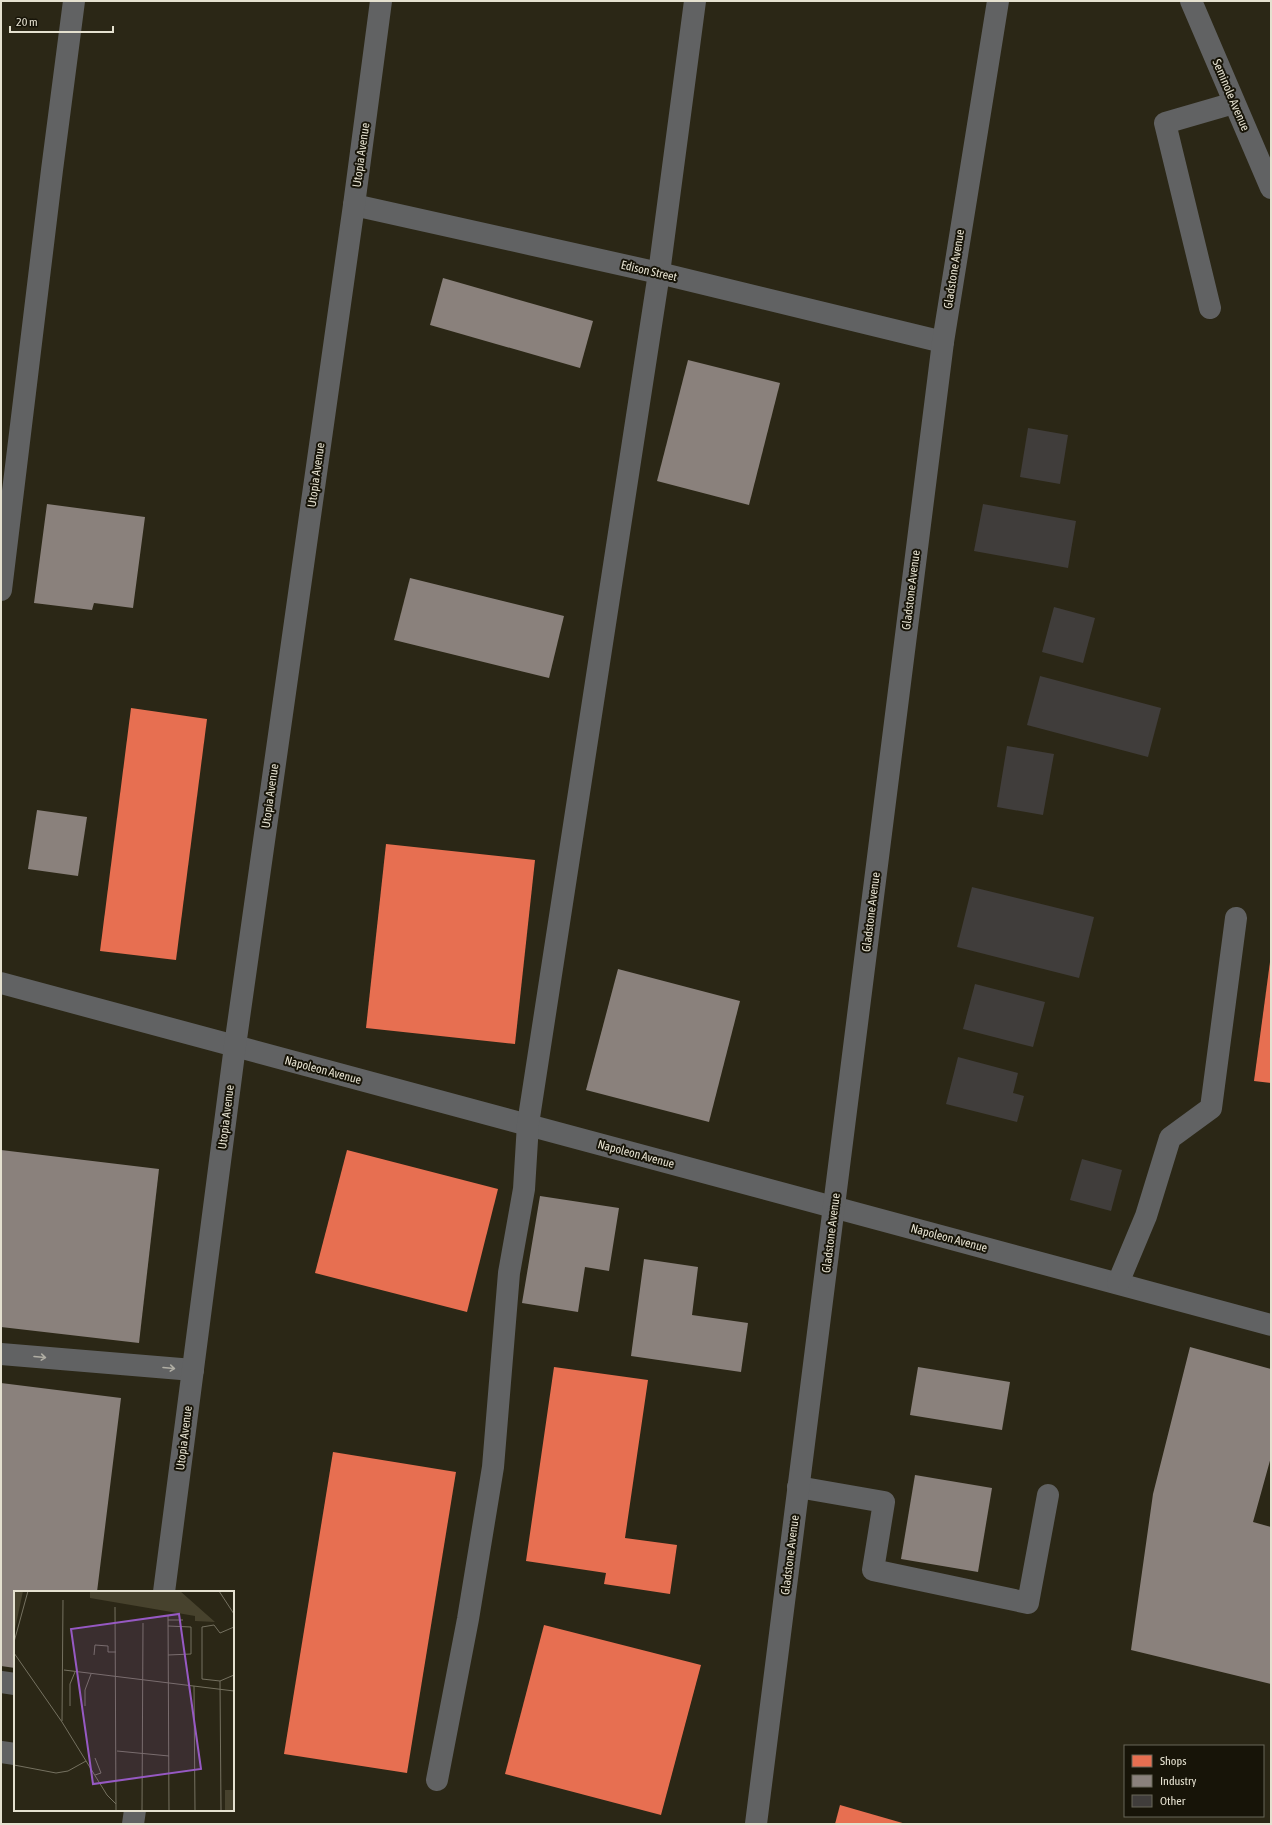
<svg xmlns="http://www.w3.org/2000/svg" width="1272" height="1825" font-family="'Asap Condensed',sans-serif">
<rect width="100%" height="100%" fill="#2b2716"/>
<!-- shops -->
<g fill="#e76f51">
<polygon points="131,708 207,719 176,960 100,951"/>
<polygon points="386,844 535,860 515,1044 366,1028"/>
<polygon points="1270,962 1271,962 1271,1083 1254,1081"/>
<polygon points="347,1150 498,1189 467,1312 315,1273"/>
<polygon points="554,1367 648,1380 625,1538 677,1545 670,1594 604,1584 606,1573 526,1561"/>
<polygon points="333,1452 456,1472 407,1773 284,1754"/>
<polygon points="544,1625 701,1665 661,1815 505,1774"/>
<polygon points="840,1805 906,1824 835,1824"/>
</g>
<!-- industry -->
<g fill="#8a817c">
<polygon points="443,278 593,321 580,368 430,325"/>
<polygon points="688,360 780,383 749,505 657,481"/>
<polygon points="47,504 145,517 133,608 94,603 92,610 34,603"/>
<polygon points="410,578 564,616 549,678 394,640"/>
<polygon points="37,810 87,817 78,876 28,869"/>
<polygon points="618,969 740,1001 709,1122 586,1090"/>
<polygon points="1,1150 159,1169 139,1343 1,1327"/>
<polygon points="540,1196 619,1208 609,1271 585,1267 578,1312 522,1303"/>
<polygon points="644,1259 698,1267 692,1315 748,1323 741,1372 631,1356"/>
<polygon points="1190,1347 1271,1369 1271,1457 1253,1522 1271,1527 1271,1684 1131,1650 1153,1494"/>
<polygon points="918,1367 1010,1382 1002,1430 910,1415"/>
<polygon points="1,1383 121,1398 97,1592 15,1592 15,1668 1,1666"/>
<polygon points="915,1475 992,1488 978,1572 901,1559"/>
</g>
<!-- building -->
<g fill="#403d3b">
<polygon points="1028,428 1068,435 1060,484 1020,477"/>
<polygon points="983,504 1076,521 1068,568 974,551"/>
<polygon points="1054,607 1095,618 1083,663 1042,652"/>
<polygon points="1040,676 1161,708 1148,757 1027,725"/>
<polygon points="1007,746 1054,754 1043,815 997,807"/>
<polygon points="972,887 1094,917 1079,978 957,947"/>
<polygon points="975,984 1045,1002 1033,1047 963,1029"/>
<polygon points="958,1057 1018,1073 1013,1093 1024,1096 1017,1122 946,1104"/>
<polygon points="1082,1159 1122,1170 1111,1211 1070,1200"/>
</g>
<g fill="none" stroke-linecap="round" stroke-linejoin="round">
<!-- minor -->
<g stroke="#616263" stroke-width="22">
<polyline points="1191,1 1271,188"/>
<polyline points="354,205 659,273 943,342"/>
<polyline points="1210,308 1165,123 1234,103"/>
<polyline points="1,590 52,170 74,1"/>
<polyline points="1,983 1271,1325"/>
<polyline points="1118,1283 1146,1216 1170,1138 1211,1108 1236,918"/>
<polyline points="1,1354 193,1370"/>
<polyline points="798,1487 884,1502 873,1570 1028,1603 1048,1495"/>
<polyline points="164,1592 235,1046 354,205 381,1"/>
<polyline points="1,1682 15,1684"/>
<polyline points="1,1752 15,1754"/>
<polyline points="437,1780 468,1619 493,1467 509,1273 524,1189 528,1124 659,273 695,1"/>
<polyline points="133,1824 135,1810"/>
<polyline points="756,1824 943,342 998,1"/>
</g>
</g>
<!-- one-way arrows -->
<defs><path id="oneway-shaft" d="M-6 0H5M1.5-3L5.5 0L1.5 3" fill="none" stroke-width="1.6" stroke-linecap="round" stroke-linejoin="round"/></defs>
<g stroke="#b0aea4">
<use href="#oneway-shaft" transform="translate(40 1357) rotate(5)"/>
<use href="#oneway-shaft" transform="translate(169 1368) rotate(5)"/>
</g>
<g text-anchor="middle" stroke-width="4" stroke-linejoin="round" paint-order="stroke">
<!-- street labels -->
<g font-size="12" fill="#e5e1d0" stroke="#171408">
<text transform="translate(1231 95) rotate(67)" y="4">Seminole Avenue</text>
<text transform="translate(361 155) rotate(-82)" y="4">Utopia Avenue</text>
<text transform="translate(954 269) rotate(-81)" y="4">Gladstone Avenue</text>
<text transform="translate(649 271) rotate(13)" y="4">Edison Street</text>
<text transform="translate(316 475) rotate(-82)" y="4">Utopia Avenue</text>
<text transform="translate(911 590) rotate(-83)" y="4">Gladstone Avenue</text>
<text transform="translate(270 796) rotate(-82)" y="4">Utopia Avenue</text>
<text transform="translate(871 912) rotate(-83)" y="4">Gladstone Avenue</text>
<text transform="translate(323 1070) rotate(15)" y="4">Napoleon Avenue</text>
<text transform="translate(226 1117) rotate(-83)" y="4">Utopia Avenue</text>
<text transform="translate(636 1154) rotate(15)" y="4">Napoleon Avenue</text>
<text transform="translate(831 1233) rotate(-83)" y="4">Gladstone Avenue</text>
<text transform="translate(949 1238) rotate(15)" y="4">Napoleon Avenue</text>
<text transform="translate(184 1438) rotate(-83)" y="4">Utopia Avenue</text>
<text transform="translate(790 1555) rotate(-83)" y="4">Gladstone Avenue</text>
</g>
</g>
<!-- overview -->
<g transform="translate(14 1591)">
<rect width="220" height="220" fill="#2b2716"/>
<path d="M0 0H9L0 43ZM76 0H166L201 31 181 30V25L76 7ZM211 199H220V220H211Z" fill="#47422d"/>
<path fill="none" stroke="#757160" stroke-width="1" d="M205 0 220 23M101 16 102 220M154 24 155 220M154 29H169M154 35 177 36V63L154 64M0 51 14 0M0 62 48 131 93 204 102 213M80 64 81 54 94 55V61H102M50 79 220 100M206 90 188 88V36L200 34 206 42 220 36M180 95 181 220M56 115V93L61 81M71 115V99L77 83M48 130 49 9M103 160 155 165M81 167 87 182 81 184M0 174 42 182 54 180 72 170M128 220 129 32M207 220 206 90 220 84"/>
<path fill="#9659c3" fill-opacity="0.15" stroke="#9659c3" stroke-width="2" d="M165 23 187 178 79 193 57 38Z"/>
<rect width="220" height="220" fill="none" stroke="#e5e1d0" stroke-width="2"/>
</g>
<!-- border -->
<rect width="1272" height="1825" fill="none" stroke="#e5e1d0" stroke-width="4"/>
<!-- legend -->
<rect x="1124" y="1745" width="140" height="72" fill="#171408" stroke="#696658"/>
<rect x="1132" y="1755" width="20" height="12" fill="#e76f51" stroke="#696658"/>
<text x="1160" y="1765" font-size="12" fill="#e5e1d0">Shops</text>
<rect x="1132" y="1775" width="20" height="12" fill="#8a817c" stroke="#696658"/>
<text x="1160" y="1785" font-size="12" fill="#e5e1d0">Industry</text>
<rect x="1132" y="1795" width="20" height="12" fill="#403d3b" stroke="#696658"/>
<text x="1160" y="1805" font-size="12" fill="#e5e1d0">Other</text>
<!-- scale -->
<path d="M10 26v6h103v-6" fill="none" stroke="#e5e1d0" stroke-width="2"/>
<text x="16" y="26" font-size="12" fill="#e5e1d0" stroke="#171408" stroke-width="3" paint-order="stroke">20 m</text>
</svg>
